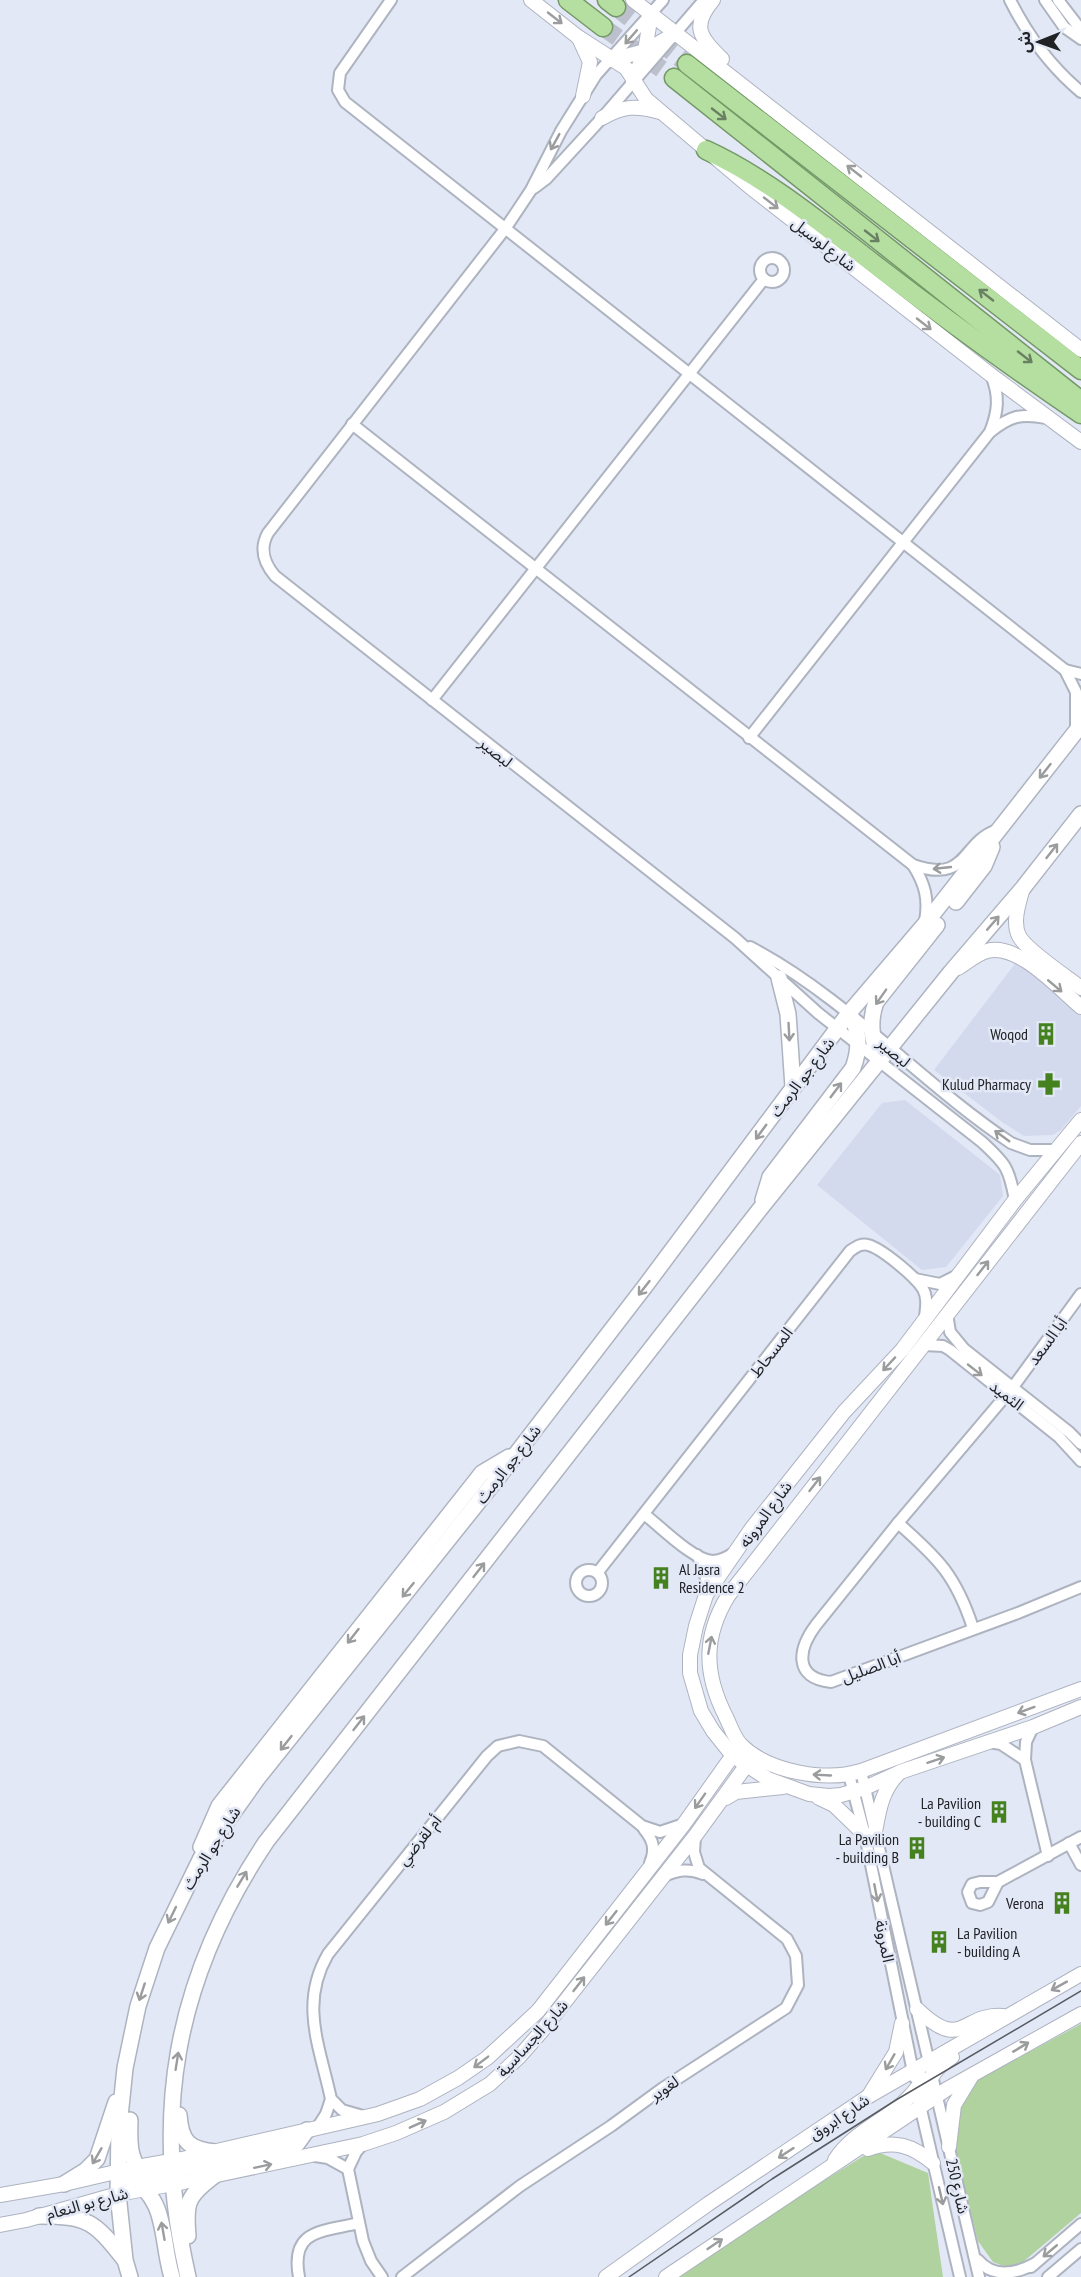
<svg xmlns="http://www.w3.org/2000/svg" width="1081" height="2277" font-family="'PT Sans Narrow','Noto Sans Arabic',sans-serif">
<rect width="100%" height="100%" fill="#e3e8f6"/>
<!-- built -->
<g fill="#d3daee">
<polygon points="1017,961 1081,1012 1081,1106 1062,1129 1053,1135 1024,1136 1002,1122 934,1070"/>
<polygon points="905,1100 1000,1175 1003,1196 946,1267 922,1270 817,1185 882,1103"/>
</g>
<!-- green -->
<g fill="#afd29e">
<polygon points="1081,2024 1081,2213 1023,2262 1016,2266 1006,2267 993,2262 978,2241 954,2148 953,2124 965,2094 979,2079"/>
<polygon points="873,2150 928,2173 943,2277 675,2277 702,2257"/>
</g>
<g fill="none" stroke-linecap="round" stroke-linejoin="round">
<!-- trunk-tunnel -->
<g stroke="#bcc0cc" stroke-width="18" stroke-dasharray="18 9" stroke-linecap="butt">
<polyline points="616,7 687,64"/>
<polyline points="603,27 674,78"/>
</g>
<!-- minor casing -->
<g stroke="#aeb3c0" stroke-width="14">
<g id="minor">
<polyline points="391,0 340,73 338,90 345,102 1065,670 1076,692 1076,731"/>
<path d="M663 0 596 75 561 131 531 190 505 229 268 533C259 549 264 563 275 576L735 938 818 1013 982 1142C1006 1164 1009 1168 1015 1200"/>
<path d="M1010 0C1027 34 1051 67 1081 92"/>
<polyline points="1045,0 1064,27 1081,39"/>
<polyline points="1058,0 1081,30"/>
<polyline points="534,188 546,179 602,118 704,0"/>
<circle cx="772" cy="270" r="12"/>
<path d="M352 424 913 865C969 884 960 843 997 830"/>
<path d="M990 432C998 412 1000 396 991 375"/>
<polyline points="1065,670 1081,674"/>
<polyline points="432,700 764,279"/>
<path d="M749 738 990 432C1010 416 1021 413 1046 418"/>
<path d="M913 865C925 884 929 899 925 921"/>
<path d="M750 947C847 998 921 1083 1011 1143L1030 1150H1057"/>
<polyline points="915,1279 940,1284 956,1276"/>
<path d="M1081 1294 1013 1387 898 1523 816 1625C798 1649 793 1678 831 1682L1018 1613 1081 1587"/>
<polyline points="947,1314 950,1332 964,1349 1069,1432 1081,1444"/>
<polyline points="924,1345 943,1346 950,1350 1059,1437 1081,1461"/>
<path d="M644 1514C661 1527 692 1559 712 1561 721 1561 728 1557 735 1552"/>
<path d="M898 1523C939 1559 956 1576 973 1628"/>
<path d="M697 1555C704 1568 708 1579 706 1595"/>
<circle cx="589" cy="1583" r="13"/>
<path d="M598 1572 850 1251C856 1247 861 1243 868 1245 881 1248 916 1277 923 1289 928 1298 926 1308 925 1317"/>
<polyline points="1033,1727 1026,1742 1025,1760 1048,1856"/>
<polyline points="989,1742 1001,1744 1025,1760"/>
<polyline points="861,1771 979,2277"/>
<polyline points="849,1775 865,1835 914,2077"/>
<path d="M644 1829C653 1840 656 1849 650 1863"/>
<polyline points="1069,1843 1081,1865"/>
<path d="M664 1876C678 1870 688 1868 703 1874"/>
<polygon points="980,1882 998,1882 988,1902 980,1905 972,1903 968,1892 972,1884"/>
<polyline points="998,1882 1081,1837"/>
<polyline points="919,2101 960,2277"/>
<path d="M363 2116 342 2110 331 2099C320 2047 299 2004 328 1954L487 1756 498 1746 519 1741 543 1746 642 1826 660 1832 684 1824"/>
<polyline points="317,2128 326,2114 331,2099"/>
<polyline points="363,2144 356,2152 348,2169 363,2241 371,2261 382,2277"/>
<polyline points="315,2156 328,2158 348,2169"/>
<path d="M978 2260C992 2277 1014 2275 1034 2264"/>
<polyline points="1031,2267 1081,2224"/>
<path d="M299 2277C290 2229 322 2232 359 2223"/>
<polyline points="402,2277 520,2186 611,2126 663,2088 786,2008 798,1985 796,1956 787,1939 699,1868 694,1852 695,1836"/>
<polyline points="1048,2277 1081,2249"/>
</g>
</g>
<!-- tertiary casing -->
<g stroke="#aeb3c0" stroke-width="16">
<g id="tertiary">
<polyline points="531,0 578,37 626,68 646,99 750,187 991,375 1081,442"/>
<polyline points="633,0 1081,350"/>
<path d="M713 0C690 27 701 38 722 59"/>
<polyline points="579,38 590,62 583,96"/>
<polyline points="611,60 645,51 676,33"/>
<polyline points="633,81 645,51 651,14"/>
<path d="M602 118C623 106 636 105 660 112"/>
<path d="M1023 888C1019 902 1012 922 1019 936 1026 950 1067 977 1081 988"/>
<path d="M958 968C968 962 976 954 987 951 1018 942 1059 989 1081 1007"/>
<polyline points="1081,1120 1015,1200 902,1350 844,1412 752,1528 706,1595 696,1626 690,1655 690,1673 701,1711 713,1731 733,1756 768,1779 809,1794 829,1796 841,1795 865,1788 900,1772 1033,1727 1081,1707"/>
<path d="M1081 1143 728 1596C703 1637 704 1674 726 1717 730 1725 734 1738 741 1745 768 1772 826 1782 861 1771L1081 1689"/>
<polyline points="726,1798 736,1792 783,1787"/>
<polyline points="819,1798 834,1805 865,1835"/>
<path d="M875 1832C879 1810 882 1790 898 1774"/>
<path d="M917 2009C963 2053 961 2013 1003 2016"/>
<polyline points="870,2094 896,2052 902,2023"/>
<path d="M920 2107C926 2086 932 2069 952 2057"/>
<polyline points="949,2147 954,2105 971,2077"/>
<path d="M868 2149C894 2139 913 2146 933 2163"/>
<path d="M835 2160C856 2126 901 2117 923 2079"/>
<polyline points="0,2195 64,2184 137,2167 182,2159 378,2114 420,2099 458,2078 487,2058 538,2011 684,1824 738,1748"/>
<polyline points="0,2225 26,2220 118,2194 184,2182 363,2144 396,2133 444,2112 490,2084 519,2057 541,2032 695,1836 751,1759"/>
<polyline points="606,2277 708,2204 869,2096 1081,1974"/>
<polyline points="666,2277 947,2089 1081,2014"/>
</g>
</g>
<!-- secondary casing -->
<g stroke="#aeb3c0" stroke-width="18">
<g id="secondary">
<polyline points="956,902 984,866 992,847"/>
<polyline points="779,978 788,1014 793,1087"/>
<path d="M879 1063C873 1041 868 1023 876 1002L937 925"/>
<path d="M763 1200 770 1177 853 1068C860 1049 860 1030 849 1013"/>
<polyline points="201,1847 219,1806 482,1473 509,1457"/>
<path d="M179 2115C181 2142 189 2149 215 2152"/>
<path d="M130 2120C129 2142 128 2170 153 2178"/>
<path d="M126 2176C169 2197 160 2238 172 2277"/>
<polyline points="64,2184 85,2171 97,2159 116,2102"/>
<polyline points="118,2194 128,2183 145,2176 297,2144 307,2130"/>
<path d="M39 2216C88 2216 94 2221 124 2259"/>
<path d="M188 2236C185 2203 187 2196 214 2176"/>
<polyline points="130,2277 125,2260 118,2194 119,2126 125,2068 138,2006 157,1948 201,1858 257,1779 503,1471 646,1285 849,1013 925,924 1081,725"/>
<path d="M188 2277C151 2116 174 1980 266 1842L760 1209 951 972 1023 888 1081 814"/>
</g>
</g>
<!-- trunk casing -->
<g stroke="#749866" stroke-width="21">
<g id="trunk">
<polyline points="568,0 603,27"/>
<polyline points="607,0 616,7"/>
<polyline points="687,64 1081,370"/>
<polyline points="674,78 1081,401"/>
<path d="M706 150C769 179 826 227 882 270 947 320 1013 368 1081 414"/>
</g>
</g>
<!-- minor -->
<use href="#minor" stroke="#fff" stroke-width="10"/>
<!-- tertiary -->
<use href="#tertiary" stroke="#fff" stroke-width="14"/>
<!-- secondary -->
<use href="#secondary" stroke="#fff" stroke-width="15"/>
<!-- trunk -->
<use href="#trunk" stroke="#b4dfa0" stroke-width="18"/>
<!-- tram -->
<polyline stroke="#585b62" stroke-width="1.5" points="629,2277 772,2179 896,2100 1081,1991"/>
</g>
<!-- one-way arrows -->
<defs><path id="oneway-shaft" d="M-6 0H5M1.5-3L5.5 0L1.5 3" fill="none" stroke-width="1.6" stroke-linecap="round" stroke-linejoin="round" transform="scale(1.5)"/></defs>
<g stroke="#9b9c9d">
<use href="#oneway-shaft" transform="translate(555 18) rotate(38)"/>
<use href="#oneway-shaft" transform="translate(631 37) rotate(131)"/>
<use href="#oneway-shaft" transform="translate(555 142) rotate(119)"/>
<use href="#oneway-shaft" transform="translate(854 171) rotate(-142)"/>
<use href="#oneway-shaft" transform="translate(771 203) rotate(38)"/>
<use href="#oneway-shaft" transform="translate(924 324) rotate(38)"/>
<use href="#oneway-shaft" transform="translate(1045 771) rotate(128)"/>
<use href="#oneway-shaft" transform="translate(1052 851) rotate(-52)"/>
<use href="#oneway-shaft" transform="translate(942 868) rotate(174)"/>
<use href="#oneway-shaft" transform="translate(993 923) rotate(-49)"/>
<use href="#oneway-shaft" transform="translate(1055 986) rotate(40)"/>
<use href="#oneway-shaft" transform="translate(881 997) rotate(125)"/>
<use href="#oneway-shaft" transform="translate(789 1032) rotate(87)"/>
<use href="#oneway-shaft" transform="translate(836 1090) rotate(-53)"/>
<use href="#oneway-shaft" transform="translate(761 1132) rotate(126)"/>
<use href="#oneway-shaft" transform="translate(1002 1136) rotate(-144)"/>
<use href="#oneway-shaft" transform="translate(983 1268) rotate(-52)"/>
<use href="#oneway-shaft" transform="translate(644 1288) rotate(128)"/>
<use href="#oneway-shaft" transform="translate(889 1364) rotate(133)"/>
<use href="#oneway-shaft" transform="translate(975 1370) rotate(38)"/>
<use href="#oneway-shaft" transform="translate(815 1484) rotate(-52)"/>
<use href="#oneway-shaft" transform="translate(479 1570) rotate(-52)"/>
<use href="#oneway-shaft" transform="translate(408 1590) rotate(129)"/>
<use href="#oneway-shaft" transform="translate(353 1636) rotate(128)"/>
<use href="#oneway-shaft" transform="translate(710 1645) rotate(-79)"/>
<use href="#oneway-shaft" transform="translate(1026 1710) rotate(160)"/>
<use href="#oneway-shaft" transform="translate(359 1723) rotate(-52)"/>
<use href="#oneway-shaft" transform="translate(286 1743) rotate(128)"/>
<use href="#oneway-shaft" transform="translate(936 1760) rotate(-18)"/>
<use href="#oneway-shaft" transform="translate(822 1775) rotate(-177)"/>
<use href="#oneway-shaft" transform="translate(700 1801) rotate(125)"/>
<use href="#oneway-shaft" transform="translate(242 1879) rotate(-59)"/>
<use href="#oneway-shaft" transform="translate(876 1893) rotate(79)"/>
<use href="#oneway-shaft" transform="translate(172 1915) rotate(116)"/>
<use href="#oneway-shaft" transform="translate(611 1918) rotate(128)"/>
<use href="#oneway-shaft" transform="translate(579 1984) rotate(-52)"/>
<use href="#oneway-shaft" transform="translate(1059 1986) rotate(151)"/>
<use href="#oneway-shaft" transform="translate(142 1992) rotate(108)"/>
<use href="#oneway-shaft" transform="translate(1021 2047) rotate(-31)"/>
<use href="#oneway-shaft" transform="translate(177 2061) rotate(-81)"/>
<use href="#oneway-shaft" transform="translate(481 2062) rotate(143)"/>
<use href="#oneway-shaft" transform="translate(890 2062) rotate(120)"/>
<use href="#oneway-shaft" transform="translate(418 2124) rotate(-24)"/>
<use href="#oneway-shaft" transform="translate(786 2153) rotate(147)"/>
<use href="#oneway-shaft" transform="translate(97 2156) rotate(120)"/>
<use href="#oneway-shaft" transform="translate(263 2166) rotate(-12)"/>
<use href="#oneway-shaft" transform="translate(941 2196) rotate(77)"/>
<use href="#oneway-shaft" transform="translate(163 2231) rotate(-100)"/>
<use href="#oneway-shaft" transform="translate(715 2244) rotate(-34)"/>
<use href="#oneway-shaft" transform="translate(1050 2251) rotate(140)"/>
</g>
<g stroke="#6a8063">
<use href="#oneway-shaft" transform="translate(719 114) rotate(38)"/>
<use href="#oneway-shaft" transform="translate(872 236) rotate(38)"/>
<use href="#oneway-shaft" transform="translate(986 295) rotate(-142)"/>
<use href="#oneway-shaft" transform="translate(1025 357) rotate(38)"/>
</g>
<!-- icons -->
<defs>
<g id="building-bare" transform="scale(1.8)"><path d="M-4-6H4V6H1V3H-1V6H-4ZM-2.5-4.3h1.7v1.8h-1.7ZM.8-4.3h1.7v1.8H.8ZM-2.5-1h1.7V.8h-1.7ZM.8-1h1.7V.8H.8Z" fill="#45821f" stroke="#e3e8f6" stroke-width="2.5" paint-order="stroke"/></g>
<g id="pharmacy-bare" transform="scale(1.8)"><path d="M-2-6h4v4h4v4h-4v4h-4v-4h-4v-4h4Z" fill="#45821f" stroke="#e3e8f6" stroke-width="2.5" paint-order="stroke"/></g>
</defs>
<g fill-rule="evenodd">
<use href="#building-bare" x="1046" y="1034"/>
<use href="#pharmacy-bare" x="1049" y="1084"/>
<use href="#building-bare" x="661" y="1578"/>
<use href="#building-bare" x="999" y="1812"/>
<use href="#building-bare" x="917" y="1848"/>
<use href="#building-bare" x="1062" y="1903"/>
<use href="#building-bare" x="939" y="1942"/>
</g>
<g text-anchor="middle" stroke-width="5" stroke-linejoin="round" paint-order="stroke">
<!-- street labels -->
<g font-size="16" fill="#202226" stroke="#e3e8f6">
<text transform="translate(824 244) rotate(38)" y="6">شارع لوسيل</text>
<text transform="translate(496 752) rotate(39)" y="6">لبصير</text>
<text transform="translate(894 1052) rotate(40)" y="6">لبصير</text>
<text transform="translate(802 1077) rotate(-53)" y="6">شارع جو الرمث</text>
<text transform="translate(1047 1341) rotate(-54)" y="6">أبا السعد</text>
<text transform="translate(771 1352) rotate(-52)" y="6">المسحاط</text>
<text transform="translate(1007 1395) rotate(38)" y="6">الثميد</text>
<text transform="translate(508 1464) rotate(-52)" y="6">شارع جو الرمث</text>
<text transform="translate(765 1514) rotate(-54)" y="6">شارع المرونه</text>
<text transform="translate(871 1667) rotate(-20)" y="6">أبا الصليل</text>
<text transform="translate(419 1840) rotate(-51)" y="6">أم لقرضي</text>
<text transform="translate(211 1848) rotate(-58)" y="6">شارع جو الرمث</text>
<text transform="translate(885 1941) rotate(79)" y="6">المرونة</text>
<text transform="translate(532 2038) rotate(-48)" y="6">شارع الجساسية</text>
<text transform="translate(664 2088) rotate(-34)" y="6">لغوير</text>
<text transform="translate(839 2117) rotate(-34)" y="6">شارع ابروق</text>
<text transform="translate(958 2186) rotate(77)" y="6">شارع 250</text>
<text transform="translate(87 2203) rotate(-15)" y="6">شارع بو النعام</text>
</g>
<!-- poi labels -->
<g font-size="16" fill="#202226" stroke="#e3e8f6" text-anchor="end">
<text x="1028" y="1040">Woqod</text>
<text x="1031" y="1090">Kulud Pharmacy</text>
<text x="679" y="1575" text-anchor="start">Al Jasra<tspan x="679" dy="18">Residence 2</tspan></text>
<text x="981" y="1809">La Pavilion<tspan x="981" dy="18">- building C</tspan></text>
<text x="899" y="1845">La Pavilion<tspan x="899" dy="18">- building B</tspan></text>
<text x="1044" y="1909">Verona</text>
<text x="957" y="1939" text-anchor="start">La Pavilion<tspan x="957" dy="18">- building A</tspan></text>
</g>
</g>
<!-- north arrow -->
<g transform="translate(1039 42) rotate(269)" stroke="#e3e8f6" stroke-width="4.5" paint-order="stroke">
<path d="M0-4.5L10 22L0 15L-10 22Z" fill="#202226"/>
<text y="-9" font-size="16" font-weight="bold" text-anchor="middle" fill="#202226">ش</text>
</g>
</svg>
